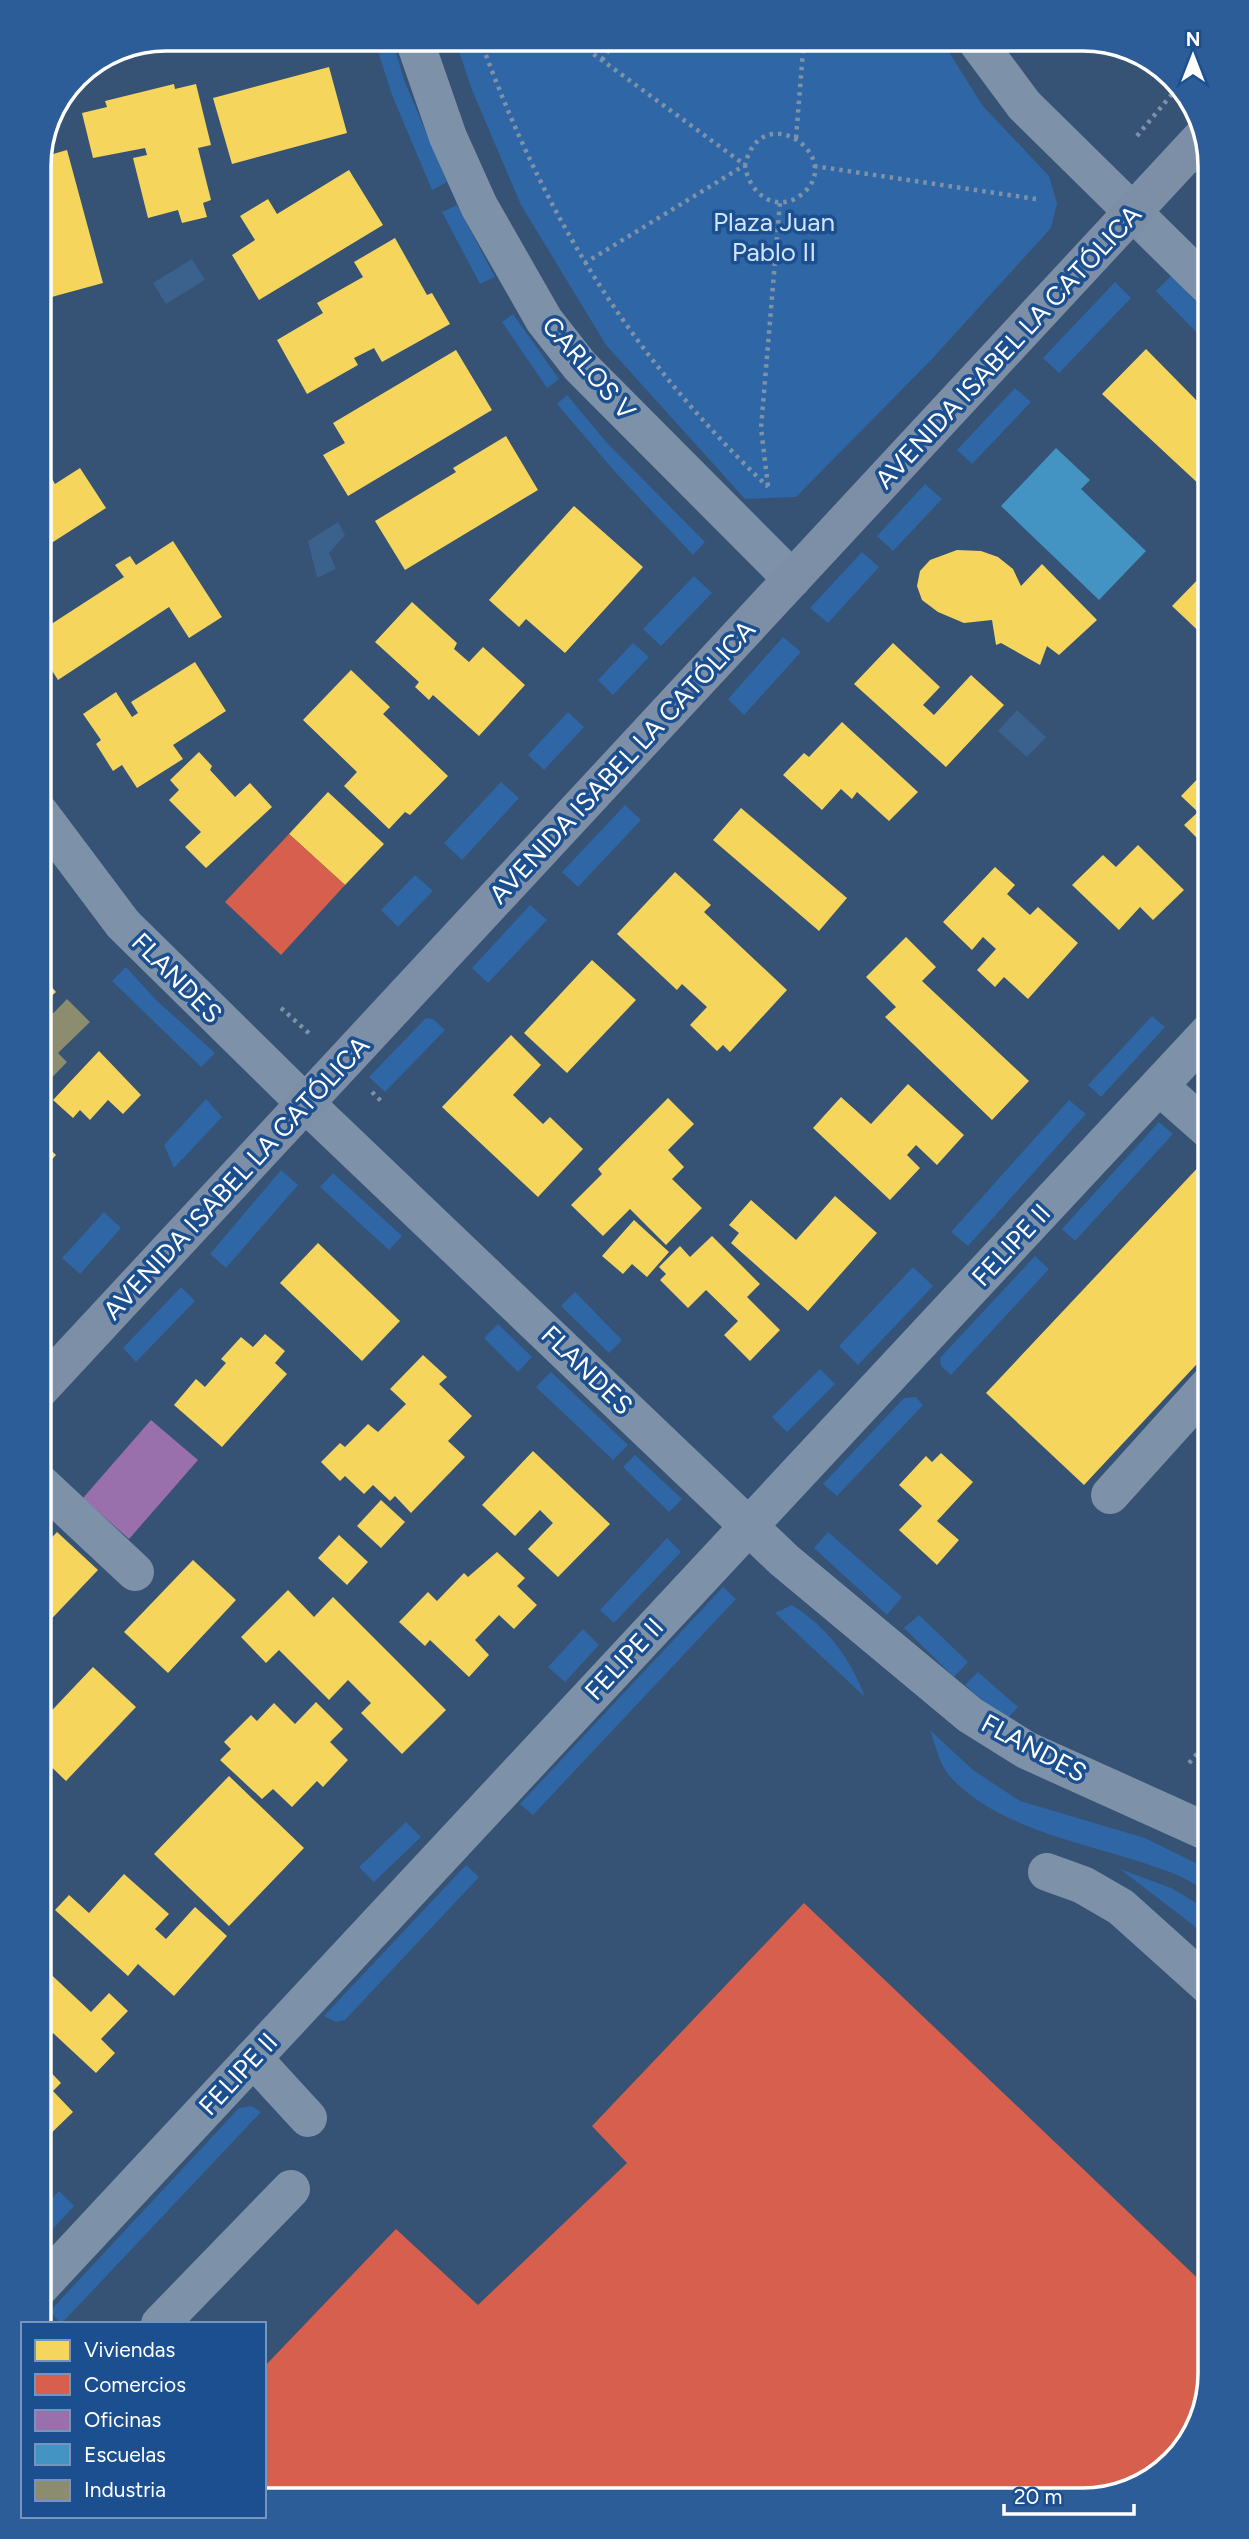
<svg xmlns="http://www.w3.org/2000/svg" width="1249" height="2539" font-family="Figtree,sans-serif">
<rect width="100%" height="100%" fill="#365274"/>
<!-- green -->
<g fill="#2f66a5">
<polygon points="162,39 163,45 92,65 117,48"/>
<polygon points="374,39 392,39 404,80 447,182 432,190 392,95"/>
<polygon points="455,39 941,39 982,105 1049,176 1057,203 1051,228 932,359 796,497 745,499 606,345 521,205 472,90"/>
<polygon points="457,205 495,277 480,284 442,212"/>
<polygon points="1171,276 1210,316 1210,346 1156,291"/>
<polygon points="1115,282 1131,298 1059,373 1043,358"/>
<polygon points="513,314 559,379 547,388 502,322"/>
<polygon points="1015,388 1031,402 972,464 957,450"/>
<polygon points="567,395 607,443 705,542 693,555 616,473 557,404"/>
<polygon points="925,484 942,499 893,551 877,536"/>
<polygon points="862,552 879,567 828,623 810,608"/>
<polygon points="694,576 712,593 661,646 643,629"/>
<polygon points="783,637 801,652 744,715 728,699"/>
<polygon points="633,643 649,657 613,695 598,680"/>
<polygon points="568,712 584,727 544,770 528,755"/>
<polygon points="501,782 519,798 462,860 444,843"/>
<polygon points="625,805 641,820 578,887 562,872"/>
<polygon points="415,875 433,891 398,927 381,910"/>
<polygon points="530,905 547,920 488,983 472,968"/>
<polygon points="126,967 156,1000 215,1053 201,1067 112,981"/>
<polygon points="1152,1016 1165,1027 1101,1097 1088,1085"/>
<polygon points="426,1018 433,1019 445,1030 385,1092 369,1077"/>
<polygon points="206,1099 222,1117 174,1168 164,1145"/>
<polygon points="1069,1100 1086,1114 968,1246 951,1232"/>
<polygon points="1159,1122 1173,1134 1075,1241 1062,1229"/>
<polygon points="281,1170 298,1185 226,1268 210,1254"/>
<polygon points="333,1173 402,1236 389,1250 320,1187"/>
<polygon points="104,1212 121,1228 80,1274 62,1258"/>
<polygon points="1035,1256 1049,1269 951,1375 941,1366 940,1358"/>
<polygon points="913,1267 933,1286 858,1365 839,1346"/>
<polygon points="181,1287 195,1301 136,1362 123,1348"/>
<polygon points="575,1292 622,1340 609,1353 561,1306"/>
<polygon points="498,1324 532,1357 518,1372 484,1338"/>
<polygon points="820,1369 835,1384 787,1432 772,1417"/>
<polygon points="551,1372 628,1445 613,1460 536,1387"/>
<polygon points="916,1397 923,1405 837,1496 823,1484 904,1398"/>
<polygon points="635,1455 682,1499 669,1512 623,1467"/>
<polygon points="828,1532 902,1597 887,1615 814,1548"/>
<polygon points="667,1538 681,1552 614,1623 600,1610"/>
<polygon points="723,1587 736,1599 533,1815 520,1804"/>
<path d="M792 1605C828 1628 850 1658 865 1697L775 1613Z"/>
<polygon points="919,1615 968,1662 954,1677 904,1628"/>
<polygon points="583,1629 599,1645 565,1682 548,1667"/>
<polygon points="978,1672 1018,1707 1005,1721 965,1685"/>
<path d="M930 1730 973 1770 1020 1801 1145 1838 1210 1870V1893C1196 1885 1182 1876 1167 1871 1099 1845 997 1832 948 1774 939 1763 935 1743 930 1730Z"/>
<polygon points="406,1822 421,1837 374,1882 359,1867"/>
<polygon points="466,1865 479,1877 345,2020 336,2022 324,2016"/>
<polygon points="1120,1869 1171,1888 1210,1911 1210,1938"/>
<polygon points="252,2106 261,2112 61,2324 50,2311 239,2108"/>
<polygon points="59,2191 74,2206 39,2244 39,2212"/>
</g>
<!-- water -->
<g fill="#3b618d">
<polygon points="192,259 205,280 166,304 153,283"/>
<polygon points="338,522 345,535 329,553 336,569 317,578 308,541"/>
<polygon points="1017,710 1046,737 1027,757 998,731"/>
</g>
<!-- homes -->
<g fill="#f6d55c">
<polygon points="329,67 347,133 232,164 213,98"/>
<polygon points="174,84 175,89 196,84 211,145 198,148 211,200 203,203 207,217 182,223 178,210 148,218 133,158 147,155 145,148 93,158 82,113 107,107 105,101"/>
<polygon points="67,150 103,283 48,298 39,265 39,158"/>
<polygon points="349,170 383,225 259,300 232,255 255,240 240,216 268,199 277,214"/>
<polygon points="395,238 427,295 432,293 450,324 382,362 374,348 354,358 358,365 307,394 277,340 323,313 317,303 363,277 354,262"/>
<polygon points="1146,349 1208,412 1210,409 1210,478 1202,487 1102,394"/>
<polygon points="456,350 492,410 348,496 323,455 345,443 333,423"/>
<polygon points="39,389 51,412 39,418"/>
<polygon points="506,436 538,490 405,570 375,521 456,472 453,468"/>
<polygon points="80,468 106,508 39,551 39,482 50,475 55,484"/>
<polygon points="574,506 643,567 565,653 526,619 519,627 489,600"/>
<polygon points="173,541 222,617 189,638 169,607 58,680 39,650 39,632 124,577 115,565 130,556 136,565"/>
<polygon points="957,550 981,551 998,557 1013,569 1021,586 1042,564 1097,620 1059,655 1047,646 1040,665 1001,643 996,645 992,620 964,623 938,612 922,600 917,586 920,571 930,560"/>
<polygon points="1210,567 1210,635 1207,639 1172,606"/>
<polygon points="412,602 457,643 454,649 469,662 483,647 525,685 479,736 433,695 429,700 415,687 419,682 375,642"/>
<polygon points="893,643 940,687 923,705 934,715 971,675 1004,705 946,767 854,684"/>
<polygon points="195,662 226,711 173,745 183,759 137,788 122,765 113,771 96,744 101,740 83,714 116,692 132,717 138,713 131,702"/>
<polygon points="351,670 390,707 383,714 448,776 410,815 405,812 389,829 344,786 357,772 303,720"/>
<polygon points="842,722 918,792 889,821 857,792 852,799 841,789 822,810 783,775 804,753 809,757"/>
<polygon points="199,752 212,766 210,770 235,797 250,783 272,807 206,868 185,847 201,832 169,800 179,790 170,780"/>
<polygon points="1210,766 1210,857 1199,846 1203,844 1184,825 1198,812 1181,796"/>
<polygon points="328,792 384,844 345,885 289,834"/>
<polygon points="741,808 847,898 819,931 713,840"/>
<polygon points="1138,845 1184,890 1153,920 1140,907 1119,930 1072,885 1103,855 1116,867"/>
<polygon points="995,867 1015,885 1007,894 1030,915 1038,907 1078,943 1028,999 1004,977 995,987 977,970 996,949 983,937 972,950 943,922"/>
<polygon points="675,872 711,905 704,912 787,990 730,1052 723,1045 717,1051 690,1025 707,1007 682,984 677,990 617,934"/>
<polygon points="906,937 936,967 922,981 1029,1081 992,1120 885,1017 896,1007 866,977"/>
<polygon points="592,960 636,1000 567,1073 524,1033"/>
<polygon points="39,972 56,992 39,1007"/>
<polygon points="511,1035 541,1065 513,1095 543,1124 550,1117 583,1149 538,1197 442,1107"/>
<polygon points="99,1051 141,1095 123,1114 108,1100 90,1120 80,1110 73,1118 53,1100"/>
<polygon points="908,1084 964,1135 937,1165 916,1145 907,1155 920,1168 890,1200 813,1128 841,1097 871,1124"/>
<polygon points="668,1098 694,1124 668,1150 684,1167 672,1179 702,1208 666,1245 630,1209 603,1236 571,1205 602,1174 598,1169"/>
<polygon points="39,1139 56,1155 39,1174"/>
<polygon points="1205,1160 1210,1164 1210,1350 1084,1485 986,1393"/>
<polygon points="835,1196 877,1233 808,1311 731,1243 739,1233 729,1225 751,1200 796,1240"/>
<polygon points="634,1220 669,1252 647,1277 632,1264 623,1274 602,1256"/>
<polygon points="712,1236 760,1284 747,1297 780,1330 750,1361 724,1335 738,1321 706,1290 688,1308 660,1280 666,1274 659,1267 680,1246 690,1257"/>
<polygon points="318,1243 400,1321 362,1361 280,1283"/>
<polygon points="265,1334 285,1351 275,1363 287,1374 222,1447 174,1405 196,1379 205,1387 226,1363 221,1359 241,1337 253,1347"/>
<polygon points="423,1355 447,1377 439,1384 472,1416 448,1441 465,1457 411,1513 395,1496 390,1501 373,1485 364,1494 345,1476 340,1481 321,1462 340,1443 345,1447 368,1424 378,1432 406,1404 390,1389"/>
<polygon points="533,1451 610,1524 558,1577 528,1549 553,1523 540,1510 515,1536 482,1505"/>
<polygon points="941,1453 973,1482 937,1521 959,1540 937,1565 899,1530 922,1506 899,1485 926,1456 932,1462"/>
<polygon points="381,1500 405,1522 381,1548 357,1526"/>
<polygon points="57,1532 98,1570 39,1632 39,1551"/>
<polygon points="339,1535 368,1562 347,1585 318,1558"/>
<polygon points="497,1552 525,1578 517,1586 537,1605 514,1629 499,1615 475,1640 489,1655 469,1677 430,1640 425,1646 399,1622 428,1592 437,1601 464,1573 468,1577"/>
<polygon points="193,1560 236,1600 168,1673 124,1632"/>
<polygon points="288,1590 314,1617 333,1597 446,1710 402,1754 361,1713 371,1703 348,1680 329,1700 279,1650 266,1663 241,1637"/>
<polygon points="93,1667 136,1707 66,1781 39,1755 39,1724"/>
<polygon points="316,1702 343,1729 330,1742 348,1760 323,1787 317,1781 292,1807 273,1789 262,1799 220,1760 231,1749 224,1742 251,1715 257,1721 274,1703 295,1724"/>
<polygon points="229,1776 304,1848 229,1926 154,1854"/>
<polygon points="124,1874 169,1914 155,1929 166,1939 195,1907 227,1936 174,1996 138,1964 128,1976 55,1910 69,1895 89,1913"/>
<polygon points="41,1965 91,2012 109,1993 128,2011 101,2039 115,2053 96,2073 53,2033 50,2036 39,2025"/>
<polygon points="39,2060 61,2083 53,2091 73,2112 39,2145"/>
</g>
<!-- shops -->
<g fill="#d6604d">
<polygon points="289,834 345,885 281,955 225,902"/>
<polygon points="804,1903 1210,2290 1210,2374 1189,2444 1132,2491 1084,2500 264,2500 264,2367 396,2229 478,2305 627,2163 592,2126"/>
</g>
<!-- offices -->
<polygon fill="#9970ab" points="151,1420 198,1460 129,1539 83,1498"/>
<!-- schools -->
<polygon fill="#4393c3" points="1056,448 1090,480 1081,489 1146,551 1099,600 1001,506"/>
<!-- industry -->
<polygon fill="#8c8c6e" points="67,999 90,1022 58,1053 67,1062 39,1091 39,1028"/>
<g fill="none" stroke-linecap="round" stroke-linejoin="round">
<!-- path -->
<g stroke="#7d92a8" stroke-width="4.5" stroke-dasharray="3.5 5" stroke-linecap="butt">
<path d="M480 39C545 218 630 355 768 487"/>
<path d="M573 39 745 165C748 191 773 213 798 197 852 161 762 94 745 165L585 263"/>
<polyline points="602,60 616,39"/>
<polyline points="1137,136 1178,87"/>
<polyline points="796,138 804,39"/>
<polyline points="814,166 1036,199"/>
<polyline points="768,486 761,428 780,202"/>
<polyline points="281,1008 312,1036"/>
<polyline points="372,1092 382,1102"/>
<polyline points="1189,1763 1210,1739"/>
</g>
<!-- minor -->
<g stroke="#7d92a8" stroke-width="38">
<polyline points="414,39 448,137 479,206 544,320 580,366 792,579"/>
<polyline points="975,39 1024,105 1210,288"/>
<polyline points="39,812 123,924 305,1103 784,1560 970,1715 1026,1750 1210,1833"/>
<polyline points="1159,1086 1210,1131"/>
<polyline points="39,1482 135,1572"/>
<polyline points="1110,1495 1210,1384"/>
<polyline points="1047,1872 1083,1885 1121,1907 1210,1987"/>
<polyline points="253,2058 308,2118"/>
<polyline points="39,2288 1210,1031"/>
<polyline points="160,2324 291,2189"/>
</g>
<!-- major -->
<polyline stroke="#7d8ea7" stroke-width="38" points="39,1390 1204,135"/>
</g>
<g text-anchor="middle" stroke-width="7" stroke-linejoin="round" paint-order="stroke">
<!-- park labels -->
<g font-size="26" fill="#cfe3fa" stroke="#1b4f8f">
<text x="774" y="231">Plaza Juan<tspan x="774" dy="30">Pablo II</tspan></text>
</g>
<!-- street labels -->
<g font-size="26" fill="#fff" stroke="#1b4f8f">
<text transform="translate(1008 347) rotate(-47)" y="9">AVENIDA ISABEL LA CATÓLICA</text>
<text transform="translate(589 368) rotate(49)" y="9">CARLOS V</text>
<text transform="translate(622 762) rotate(-47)" y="9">AVENIDA ISABEL LA CATÓLICA</text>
<text transform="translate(177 978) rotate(45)" y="9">FLANDES</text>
<text transform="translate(236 1178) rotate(-47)" y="9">AVENIDA ISABEL LA CATÓLICA</text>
<text transform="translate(1011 1245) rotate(-47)" y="9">FELIPE II</text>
<text transform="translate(587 1370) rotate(44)" y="9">FLANDES</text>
<text transform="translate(624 1659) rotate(-47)" y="9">FELIPE II</text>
<text transform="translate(1034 1748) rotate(28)" y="9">FLANDES</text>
<text transform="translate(238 2074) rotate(-47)" y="9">FELIPE II</text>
</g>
</g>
<!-- crop -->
<path d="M0 0H1249V2539H0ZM166 51H1083A115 115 0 0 1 1198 166V2373A115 115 0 0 1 1083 2488H166A115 115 0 0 1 51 2373V166A115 115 0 0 1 166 51Z" fill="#2d5d98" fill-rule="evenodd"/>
<path fill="none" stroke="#fff" stroke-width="3.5" d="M166 51H1083A115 115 0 0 1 1198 166V2373A115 115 0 0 1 1083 2488H166A115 115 0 0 1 51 2373V166A115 115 0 0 1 166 51Z"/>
<!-- legend -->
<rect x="21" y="2322" width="245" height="196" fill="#1b4f8f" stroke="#7695bc" stroke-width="2"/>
<rect x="35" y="2340" width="35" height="21" fill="#f6d55c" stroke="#7695bc" stroke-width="2"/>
<text x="84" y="2357" font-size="21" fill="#ffffff">Viviendas</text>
<rect x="35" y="2374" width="35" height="21" fill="#d6604d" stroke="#7695bc" stroke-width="2"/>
<text x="84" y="2392" font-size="21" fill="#ffffff">Comercios</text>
<rect x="35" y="2410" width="35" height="21" fill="#9970ab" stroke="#7695bc" stroke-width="2"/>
<text x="84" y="2427" font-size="21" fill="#ffffff">Oficinas</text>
<rect x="35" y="2444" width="35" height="21" fill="#4393c3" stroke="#7695bc" stroke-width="2"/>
<text x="84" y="2462" font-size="21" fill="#ffffff">Escuelas</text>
<rect x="35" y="2480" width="35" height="21" fill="#8c8c6e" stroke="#7695bc" stroke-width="2"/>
<text x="84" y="2497" font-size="21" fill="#ffffff">Industria</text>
<!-- north arrow -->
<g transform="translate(1193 56)" stroke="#1b4f8f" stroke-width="5" paint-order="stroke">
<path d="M0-5L12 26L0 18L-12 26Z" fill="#ffffff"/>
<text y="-10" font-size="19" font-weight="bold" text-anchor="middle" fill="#ffffff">N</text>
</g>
<!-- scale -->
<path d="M1004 2504v10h130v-10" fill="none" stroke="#ffffff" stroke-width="3.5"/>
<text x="1014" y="2504" font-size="21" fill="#ffffff" stroke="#1b4f8f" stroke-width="5" paint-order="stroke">20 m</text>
</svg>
